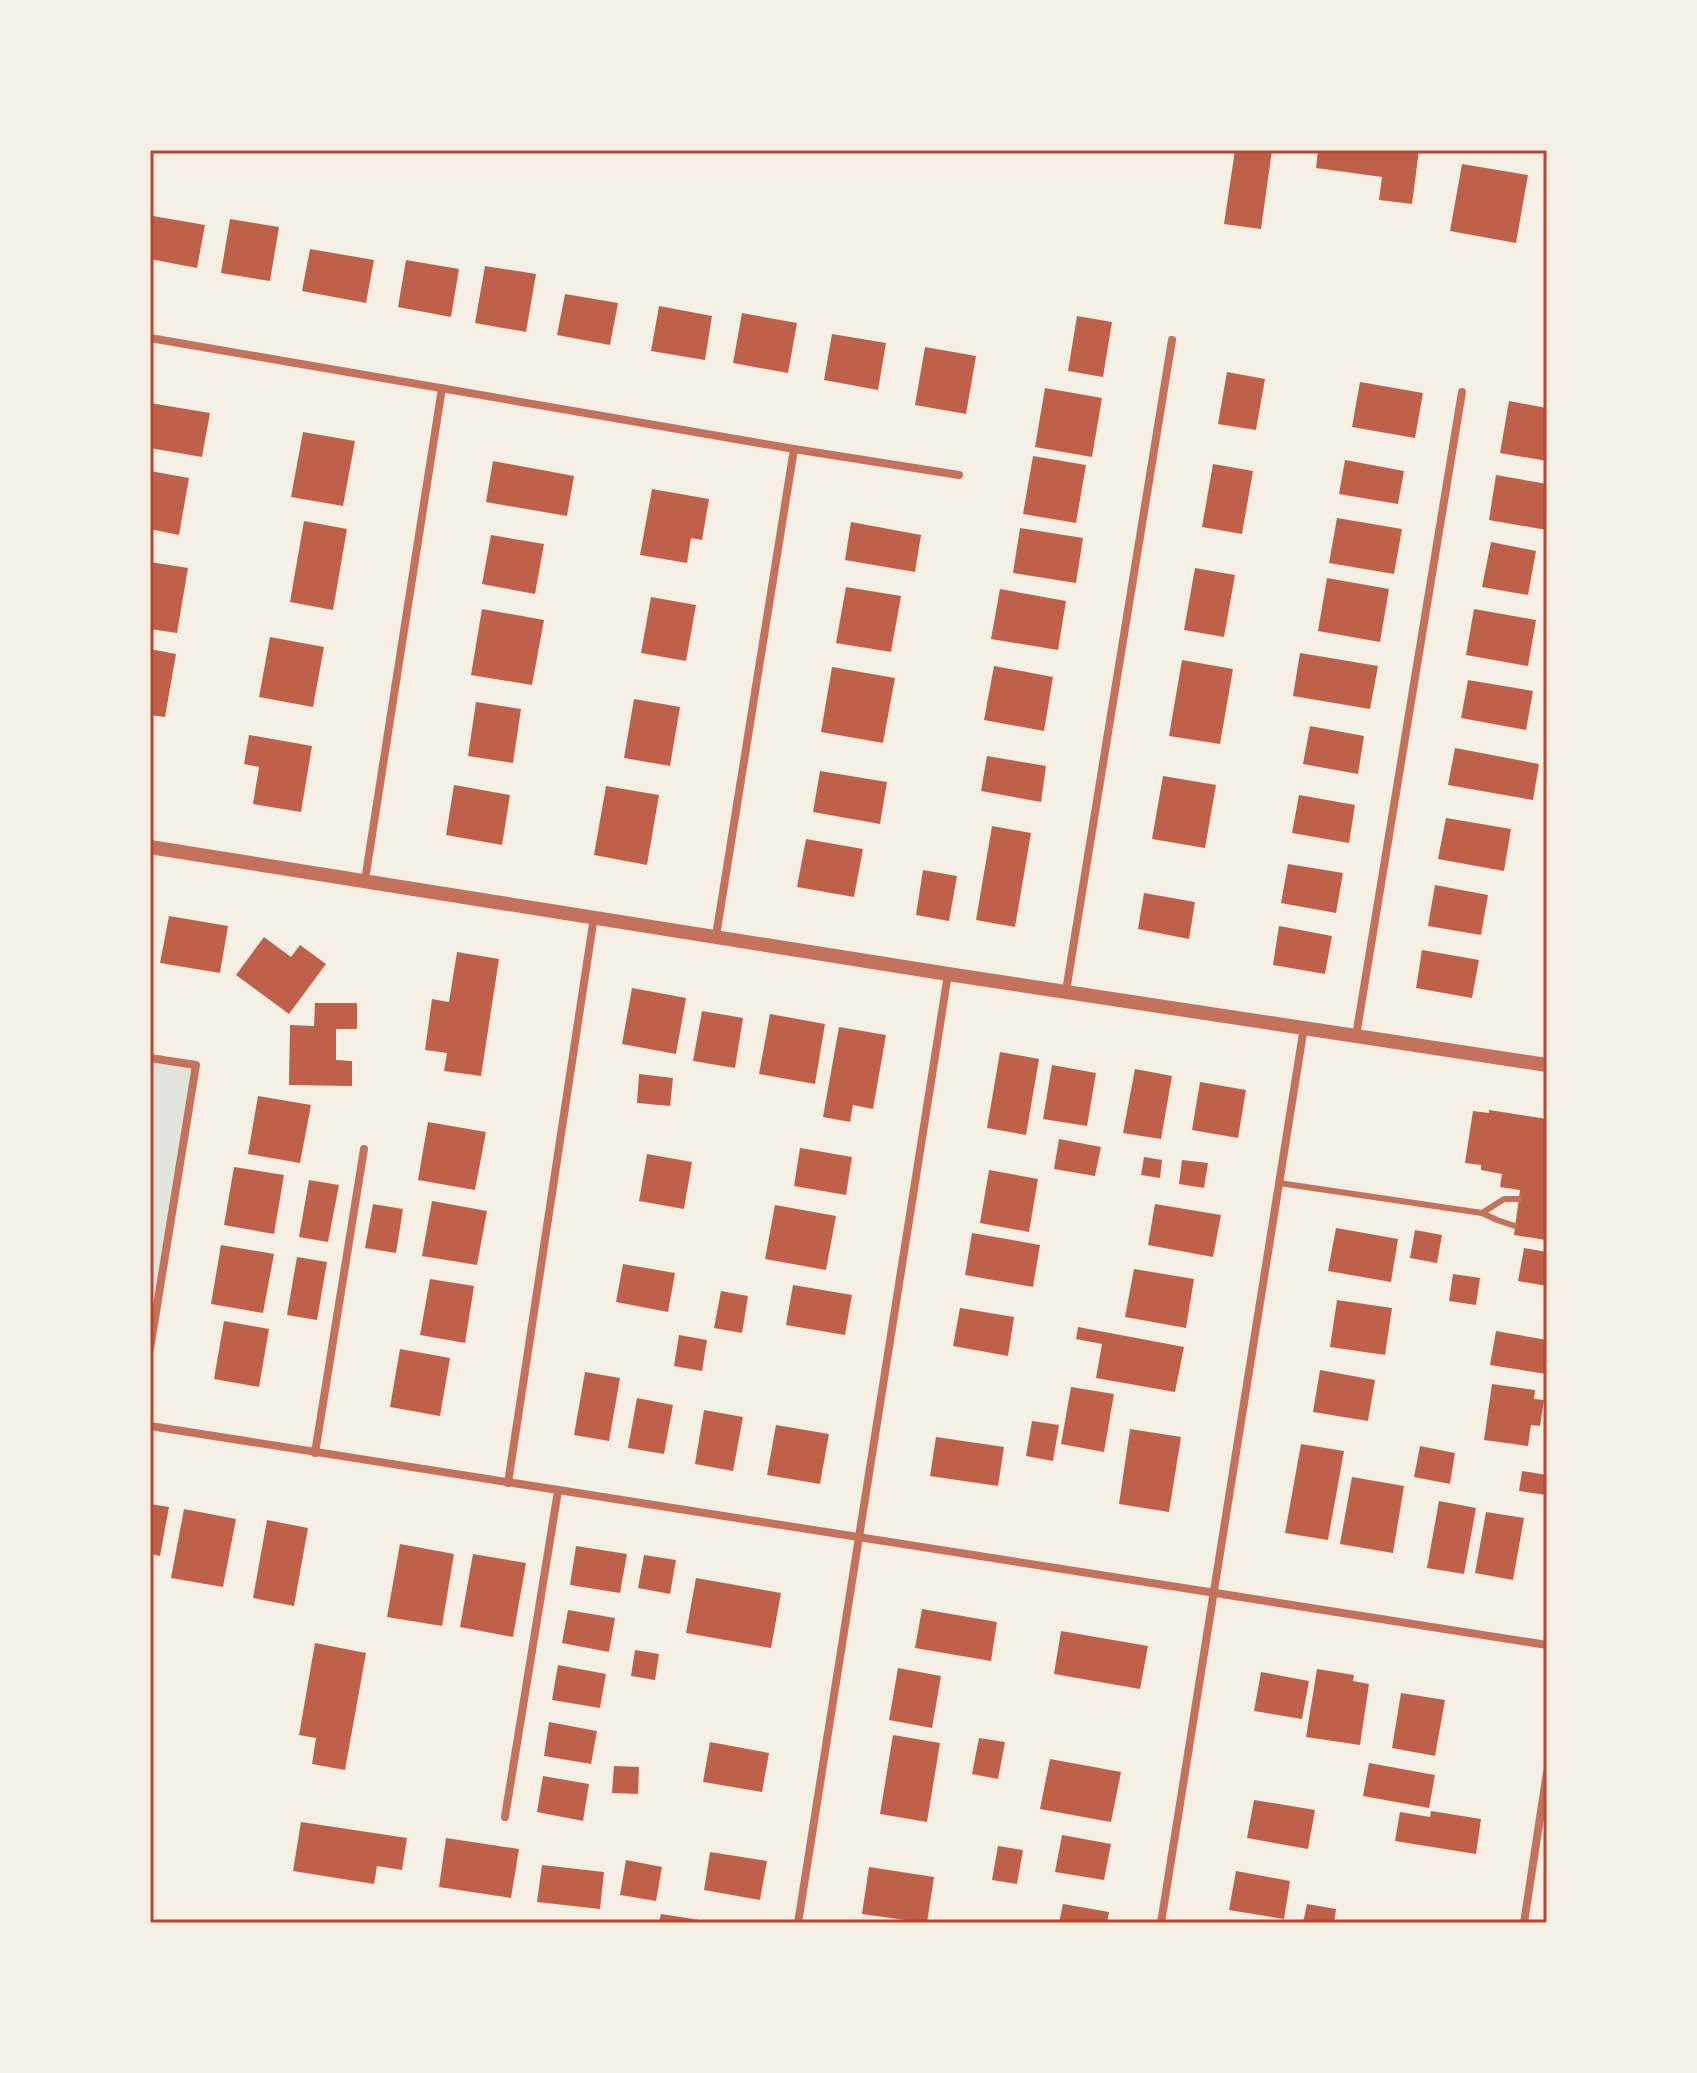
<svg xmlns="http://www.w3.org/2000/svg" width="1697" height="2073" font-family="Inter,sans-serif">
<rect width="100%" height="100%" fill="#f6efe4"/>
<!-- green -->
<polygon fill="#e2e4dc" points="150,1058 196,1065 150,1349"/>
<!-- building -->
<g fill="#bf614a">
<polygon points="1235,150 1272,150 1261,229 1224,224"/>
<polygon points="1318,150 1419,150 1412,204 1379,200 1382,177 1316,168"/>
<polygon points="1462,164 1528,175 1516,243 1450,231"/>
<polygon points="153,216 205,225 197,268 150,259 150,235"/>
<polygon points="230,219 279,227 270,281 221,273"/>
<polygon points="310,249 374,260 366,303 302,291"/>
<polygon points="406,260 459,269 451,317 398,307"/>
<polygon points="485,266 536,274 526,332 475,323"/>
<polygon points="565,294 618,303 610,345 557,335"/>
<polygon points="659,306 712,316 705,360 651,351"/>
<polygon points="742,313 797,323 788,373 733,363"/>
<polygon points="1077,316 1112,322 1103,377 1068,371"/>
<polygon points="832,334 886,343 878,390 824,380"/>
<polygon points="925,347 976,356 966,414 915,405"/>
<polygon points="1227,372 1265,379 1256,430 1218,424"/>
<polygon points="1360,382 1423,393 1415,438 1352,427"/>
<polygon points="1045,388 1102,398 1092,457 1035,447"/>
<polygon points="1509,401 1547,408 1547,461 1500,453"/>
<polygon points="150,403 210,413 202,457 150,448"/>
<polygon points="303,432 355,441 343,506 291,497"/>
<polygon points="1033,456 1086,465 1076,523 1023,514"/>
<polygon points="1345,460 1404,471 1398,504 1339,494"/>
<polygon points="493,461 574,476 567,516 486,502"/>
<polygon points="1213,464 1253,471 1242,534 1202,527"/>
<polygon points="150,471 189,478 179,535 150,529"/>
<polygon points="1496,475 1547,484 1547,530 1489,520"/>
<polygon points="652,489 709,499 702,540 691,538 687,563 640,555"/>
<polygon points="1337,518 1402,529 1394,574 1329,563"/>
<polygon points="304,521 347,529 333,610 290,602"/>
<polygon points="851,522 921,535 915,572 845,560"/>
<polygon points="1020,528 1083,538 1076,583 1013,573"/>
<polygon points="491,535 544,544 535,594 482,584"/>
<polygon points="1491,542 1536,551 1528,595 1482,587"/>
<polygon points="150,562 188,568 177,633 150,629"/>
<polygon points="1195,568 1235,575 1224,637 1184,630"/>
<polygon points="1327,578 1389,589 1380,642 1318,631"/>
<polygon points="846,587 901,596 891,652 836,643"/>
<polygon points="1000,589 1066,601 1058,650 991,639"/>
<polygon points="651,597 696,605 686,661 641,653"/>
<polygon points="482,609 544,620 532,685 471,675"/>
<polygon points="1474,609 1536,620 1528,666 1466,655"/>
<polygon points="270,637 324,647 313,707 259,697"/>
<polygon points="150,649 176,654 165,717 150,715"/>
<polygon points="1300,653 1378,666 1370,709 1293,696"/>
<polygon points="1182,660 1233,669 1220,744 1169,736"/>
<polygon points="994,666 1053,677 1044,731 984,720"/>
<polygon points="832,667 895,678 883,743 821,732"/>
<polygon points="1468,680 1533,691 1526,730 1461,718"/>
<polygon points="634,699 680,707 670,766 624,758"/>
<polygon points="476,702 521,709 513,763 468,756"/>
<polygon points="1310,726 1364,736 1358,774 1303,764"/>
<polygon points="249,735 312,746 301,812 253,804 259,767 244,764"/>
<polygon points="1455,748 1539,764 1533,800 1448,785"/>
<polygon points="987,756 1046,766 1041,802 981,791"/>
<polygon points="820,771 887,782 880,824 813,812"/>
<polygon points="1163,776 1216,785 1205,848 1152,839"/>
<polygon points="454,785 510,795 502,845 446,835"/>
<polygon points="606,786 659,795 647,865 594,855"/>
<polygon points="1299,795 1355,805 1349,843 1292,833"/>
<polygon points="1446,818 1511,829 1504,871 1438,859"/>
<polygon points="992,826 1031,833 1015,927 976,920"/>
<polygon points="806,839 863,849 854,897 797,887"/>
<polygon points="1288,864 1343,873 1336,913 1281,903"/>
<polygon points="923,870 957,876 949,921 916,915"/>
<polygon points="1435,885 1488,895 1481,935 1428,926"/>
<polygon points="1144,893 1195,902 1189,939 1138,929"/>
<polygon points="169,916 228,926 220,973 160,963"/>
<polygon points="1279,926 1332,936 1325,974 1273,965"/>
<polygon points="264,937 291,957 300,945 326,964 289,1014 236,975"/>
<polygon points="1422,950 1479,960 1472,998 1416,988"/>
<polygon points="457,952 499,959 481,1076 444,1071 447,1053 425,1050 432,999 449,1002"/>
<polygon points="632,988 686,998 676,1054 622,1044"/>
<polygon points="315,1003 357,1003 357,1029 336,1029 336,1060 352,1061 352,1086 289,1085 290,1025 314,1026"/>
<polygon points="702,1011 743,1018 735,1068 693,1061"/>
<polygon points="770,1014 825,1024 815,1084 759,1074"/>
<polygon points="839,1027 886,1035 873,1109 853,1105 850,1122 823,1117"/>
<polygon points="1000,1052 1039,1059 1026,1135 987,1128"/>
<polygon points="1052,1065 1096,1073 1087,1126 1043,1119"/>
<polygon points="1135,1069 1172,1076 1161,1139 1123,1133"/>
<polygon points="639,1074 673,1078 670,1106 637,1103"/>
<polygon points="1200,1082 1246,1090 1238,1138 1192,1130"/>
<polygon points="258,1096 311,1105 300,1163 248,1154"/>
<polygon points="1489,1110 1547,1119 1546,1240 1514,1235 1520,1190 1500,1187 1502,1174 1481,1170 1481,1165 1465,1163 1473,1111 1489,1113"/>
<polygon points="428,1122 486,1132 475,1190 418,1180"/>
<polygon points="1059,1139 1101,1147 1095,1176 1054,1169"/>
<polygon points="800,1148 852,1157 846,1195 794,1186"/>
<polygon points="647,1154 692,1162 684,1209 639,1201"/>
<polygon points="1144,1157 1162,1160 1160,1178 1141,1175"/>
<polygon points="1182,1160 1208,1163 1204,1188 1179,1184"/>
<polygon points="234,1167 284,1175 274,1234 224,1225"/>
<polygon points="989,1170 1038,1179 1029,1232 980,1223"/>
<polygon points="309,1180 339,1185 328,1242 299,1237"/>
<polygon points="432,1201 487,1211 477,1265 422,1256"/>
<polygon points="373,1204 403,1209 396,1253 365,1248"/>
<polygon points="1155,1204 1221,1215 1213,1257 1148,1245"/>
<polygon points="775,1205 836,1216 826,1270 765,1259"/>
<polygon points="1336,1228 1398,1239 1391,1282 1328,1271"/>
<polygon points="1415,1230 1442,1235 1437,1263 1410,1258"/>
<polygon points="972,1233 1040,1245 1033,1287 965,1275"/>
<polygon points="221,1245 274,1254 263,1313 211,1304"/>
<polygon points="1524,1248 1547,1252 1547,1286 1518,1281"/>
<polygon points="297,1257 327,1262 317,1320 287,1315"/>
<polygon points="623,1264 675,1273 668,1312 616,1302"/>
<polygon points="1134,1269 1194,1279 1186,1328 1125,1317"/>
<polygon points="1453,1274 1480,1278 1476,1305 1449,1301"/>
<polygon points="430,1279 474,1286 465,1343 420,1335"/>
<polygon points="793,1285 852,1295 845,1335 786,1325"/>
<polygon points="721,1291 748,1296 742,1333 714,1328"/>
<polygon points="1337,1300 1392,1308 1385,1355 1330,1347"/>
<polygon points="960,1308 1014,1317 1008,1356 953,1346"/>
<polygon points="224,1321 269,1329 259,1387 214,1379"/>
<polygon points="1078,1327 1184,1347 1175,1392 1096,1378 1102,1344 1076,1339"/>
<polygon points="1496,1331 1547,1340 1546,1374 1490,1365"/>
<polygon points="679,1335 707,1340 702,1371 674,1366"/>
<polygon points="400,1349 450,1358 440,1416 390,1407"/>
<polygon points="1320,1370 1375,1380 1368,1421 1313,1412"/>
<polygon points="585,1372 620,1378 609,1441 574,1435"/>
<polygon points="1492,1384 1535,1390 1534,1399 1544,1400 1540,1426 1531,1425 1528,1446 1484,1440"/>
<polygon points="1071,1387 1114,1394 1104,1452 1061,1444"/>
<polygon points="637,1398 673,1405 664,1454 628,1448"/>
<polygon points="704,1410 743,1417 733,1471 695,1464"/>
<polygon points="1032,1421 1059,1425 1053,1461 1026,1456"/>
<polygon points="776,1425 829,1434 820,1484 767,1475"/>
<polygon points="1130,1429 1181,1437 1169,1512 1119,1504"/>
<polygon points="936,1437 1004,1447 998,1486 930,1476"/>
<polygon points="1301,1444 1344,1451 1328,1540 1285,1533"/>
<polygon points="1420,1446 1455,1453 1450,1484 1414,1477"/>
<polygon points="1522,1471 1547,1475 1546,1495 1519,1491"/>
<polygon points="1352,1477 1404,1486 1393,1553 1340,1544"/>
<polygon points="1439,1501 1476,1508 1464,1574 1427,1568"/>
<polygon points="150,1504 169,1507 160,1556 150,1554"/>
<polygon points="184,1509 236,1519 223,1587 171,1578"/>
<polygon points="1486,1512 1524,1518 1513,1580 1475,1573"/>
<polygon points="267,1520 308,1528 294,1606 253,1598"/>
<polygon points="400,1544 454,1554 442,1626 387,1617"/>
<polygon points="576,1546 627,1554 620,1593 570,1585"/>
<polygon points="473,1554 526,1563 513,1637 460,1627"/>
<polygon points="644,1555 676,1560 670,1594 638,1588"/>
<polygon points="696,1578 781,1593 771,1648 686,1633"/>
<polygon points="922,1609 997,1622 991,1661 915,1648"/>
<polygon points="568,1610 615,1618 609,1652 562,1643"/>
<polygon points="1061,1631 1148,1646 1140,1689 1054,1674"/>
<polygon points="315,1643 366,1653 345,1770 312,1764 316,1738 299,1735"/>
<polygon points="635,1650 659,1654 655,1680 631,1676"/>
<polygon points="558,1665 606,1674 600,1708 552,1700"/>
<polygon points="898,1668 941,1676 932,1728 889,1720"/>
<polygon points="1317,1669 1354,1675 1353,1681 1369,1684 1360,1745 1306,1737"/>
<polygon points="1261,1672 1309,1681 1302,1719 1254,1711"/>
<polygon points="1401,1693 1445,1700 1435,1756 1392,1748"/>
<polygon points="549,1722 597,1731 591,1764 544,1756"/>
<polygon points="893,1735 940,1743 927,1822 880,1814"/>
<polygon points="979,1738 1005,1742 998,1779 972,1774"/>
<polygon points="710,1742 769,1753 762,1792 703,1782"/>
<polygon points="1050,1759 1121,1772 1111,1822 1040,1809"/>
<polygon points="1369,1763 1435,1775 1429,1808 1363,1796"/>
<polygon points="614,1766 639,1767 638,1794 612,1793"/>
<polygon points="543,1776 589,1784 583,1821 537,1812"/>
<polygon points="1254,1800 1315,1810 1308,1849 1247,1838"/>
<polygon points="1431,1811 1481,1819 1476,1854 1395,1841 1400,1812 1430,1817"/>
<polygon points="301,1822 407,1838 402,1870 377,1866 374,1884 293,1871"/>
<polygon points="1062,1835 1111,1844 1104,1880 1055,1872"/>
<polygon points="446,1838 519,1849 511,1898 439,1887"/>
<polygon points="998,1846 1023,1850 1017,1884 992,1880"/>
<polygon points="710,1852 767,1861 760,1900 704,1890"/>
<polygon points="626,1860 662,1867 656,1901 620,1895"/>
<polygon points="542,1865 604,1872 600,1909 537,1902"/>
<polygon points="869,1867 934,1877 927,1923 862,1914"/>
<polygon points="1236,1871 1290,1881 1284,1919 1229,1910"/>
<polygon points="1063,1904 1109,1912 1107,1923 1059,1923"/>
<polygon points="1307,1904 1336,1909 1334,1923 1303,1923"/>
<polygon points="661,1914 706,1921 706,1923 659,1923"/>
</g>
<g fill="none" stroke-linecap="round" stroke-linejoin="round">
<!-- service -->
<g stroke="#c5725c" stroke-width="6">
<polyline points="1279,1183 1482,1213 1504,1199 1519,1199"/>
<polyline points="1482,1213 1497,1220 1515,1226"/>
</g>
<!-- minor -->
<g stroke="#c5725c" stroke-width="8">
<polyline points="150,338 794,449 959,475"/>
<polyline points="365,880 442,388"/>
<polyline points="716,936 794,449"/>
<polyline points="1066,991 1172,340"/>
<polyline points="1356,1036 1462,392"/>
<polyline points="150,1058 196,1065 150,1349"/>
<polyline points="150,1426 1547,1645"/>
<polyline points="315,1453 364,1149"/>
<polyline points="508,1483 594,917"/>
<polyline points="505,1817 558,1491"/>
<polyline points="798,1923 948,974"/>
<polyline points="1161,1923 1304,1027"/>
<polyline points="1524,1923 1547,1772"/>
</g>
<!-- tertiary -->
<polyline stroke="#c5725c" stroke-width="14" points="150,847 948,974 1547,1065"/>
</g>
<!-- border -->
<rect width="1697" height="2073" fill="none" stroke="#f6efe4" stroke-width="304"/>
<rect x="152" y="152" width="1393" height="1769" fill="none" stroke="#b5482f" stroke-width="3"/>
</svg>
